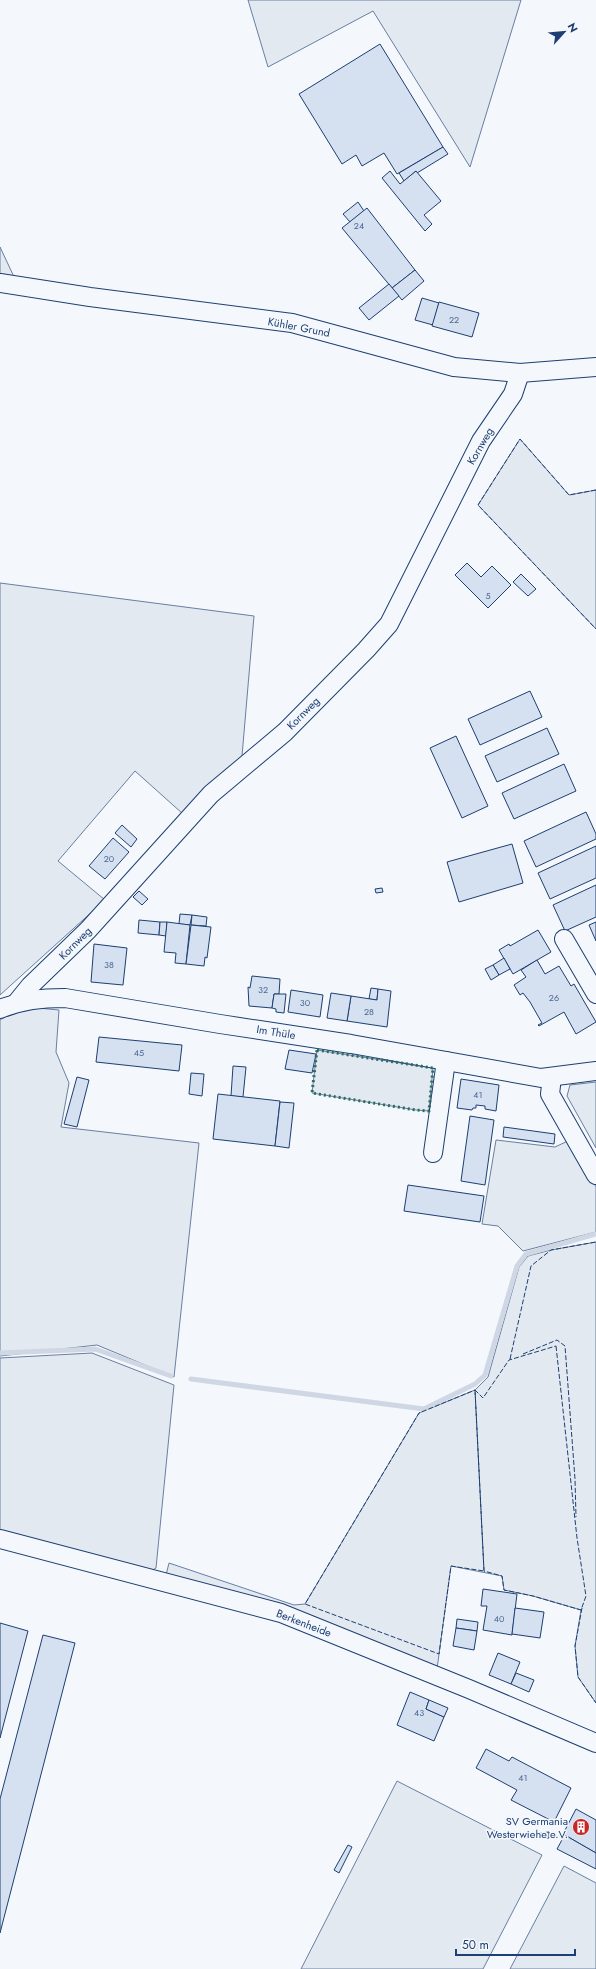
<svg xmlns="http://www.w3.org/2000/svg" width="596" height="1969" font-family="Jost,sans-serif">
<rect width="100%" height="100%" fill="#f4f7fb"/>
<!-- green -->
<g fill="#e3e9f0" stroke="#687fa3">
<polygon points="248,0 521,0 470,167 373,11 268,67"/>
<polygon points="0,247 15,279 0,277"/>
<polygon points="520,439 569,495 596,490 596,629 478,505"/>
<polygon points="0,583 254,616 242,756 183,814 135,771 58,861 105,900 0,995"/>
<polygon points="38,1008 59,1010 56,1052 69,1083 61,1127 199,1143 174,1377 97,1345 0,1356 0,1020 12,1013"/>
<polygon points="317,1050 433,1068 429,1111 416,1110 312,1093"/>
<polygon points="596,1082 596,1148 567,1096 570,1085"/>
<polygon points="496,1140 555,1147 570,1140 596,1187 596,1232 523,1251 498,1226 482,1224"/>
<polygon points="596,1242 596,1703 578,1677 575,1646 581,1610 533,1596 504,1590 502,1576 451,1566 437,1669 166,1575 169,1563 294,1605 305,1604 419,1413 475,1390 488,1377 519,1267 528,1256 551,1250"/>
<polygon points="92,1353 174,1385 156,1568 149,1572 0,1533 0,1358"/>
<polygon points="397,1781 542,1855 483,1969 301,1969"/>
<polygon points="564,1866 596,1883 596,1969 510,1969"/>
</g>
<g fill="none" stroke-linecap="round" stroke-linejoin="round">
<!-- stream -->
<g stroke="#cfd7e4" stroke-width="5">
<polyline points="0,1353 95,1349 171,1376"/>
<polyline points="191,1379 424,1409 475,1384 485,1375 517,1266 526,1254 596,1234"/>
</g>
</g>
<!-- building -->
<g fill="#d5e0f0" stroke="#1d3f73">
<polygon points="380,44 443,147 397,174 384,153 362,166 356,155 342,164 299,94"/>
<polygon points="443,147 448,154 417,173 416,171 404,181 399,173"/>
<polygon points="390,171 400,184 416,171 441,201 424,215 432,224 425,231 382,178"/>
<polygon points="358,202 364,211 350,222 343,214"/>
<polygon points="367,208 415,270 392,288 342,228"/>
<polygon points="415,270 424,281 402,300 392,288"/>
<polygon points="389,284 399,296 369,320 359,308"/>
<polygon points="422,298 439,303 433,325 415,320"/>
<polygon points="439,302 479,313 472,337 432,326"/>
<polygon points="467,563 481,577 492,566 511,585 488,608 455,575"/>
<polygon points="521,574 536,589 528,596 513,582"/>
<polygon points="530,691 542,717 480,745 468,719"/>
<polygon points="547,728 559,754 497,782 485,756"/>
<polygon points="456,736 488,806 462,818 430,748"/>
<polygon points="564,764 576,791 514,819 502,793"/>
<polygon points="586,812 596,834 596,839 536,867 524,841"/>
<polygon points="122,825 137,839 131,847 115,833"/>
<polygon points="113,838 129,852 105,879 89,866"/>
<polygon points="512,844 523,883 459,902 447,862"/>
<polygon points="596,846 596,878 550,899 538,873"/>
<polygon points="596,885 596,917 565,931 553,905"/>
<polygon points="382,888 383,892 376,893 375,889"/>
<polygon points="139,891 148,899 142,905 133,897"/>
<polygon points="180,914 192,915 190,925 179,924"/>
<polygon points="192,915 207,917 206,926 191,925"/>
<polygon points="139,920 160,922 159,935 138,933"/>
<polygon points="160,922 167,922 166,936 159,935"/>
<polygon points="167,922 190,925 186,964 175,963 176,953 164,952"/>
<polygon points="596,922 596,941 589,925"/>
<polygon points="191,925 211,927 207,958 205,957 204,966 186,964"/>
<polygon points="538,930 551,952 513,974 499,950 509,944 510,946"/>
<polygon points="94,944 127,948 123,985 91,982"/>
<polygon points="504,958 510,969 499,975 493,965"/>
<polygon points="537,960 545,974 559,966 571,986 574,984 596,1022 576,1034 564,1012 539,1026 538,1025 542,1023 530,1002 523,993 520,995 514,985 526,977 521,970"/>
<polygon points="493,965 499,975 491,980 485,969"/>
<polygon points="252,976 280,979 279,994 274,994 272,1008 249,1006 248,987 250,988"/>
<polygon points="371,988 378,989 377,1000 369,999"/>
<polygon points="378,989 391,991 387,1027 347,1021 351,996 377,1000"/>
<polygon points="291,990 323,995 320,1017 288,1012"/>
<polygon points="331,993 351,996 347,1021 327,1018"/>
<polygon points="274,994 286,994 284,1013 276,1012 276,1009 272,1008"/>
<polygon points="99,1037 182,1045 179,1071 96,1062"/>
<polygon points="289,1050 316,1054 312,1073 285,1069"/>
<polygon points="233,1066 246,1067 243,1097 231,1096"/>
<polygon points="191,1073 204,1074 202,1096 189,1094"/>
<polygon points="77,1077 89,1080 77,1127 64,1124"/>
<polygon points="461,1079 499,1085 496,1111 485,1109 485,1106 476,1105 476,1108 473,1108 472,1110 457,1108"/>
<polygon points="218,1094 280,1101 275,1146 213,1139"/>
<polygon points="280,1102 294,1103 289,1148 275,1146"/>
<polygon points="470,1116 494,1120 485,1185 461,1181"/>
<polygon points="504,1127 555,1134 554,1144 503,1137"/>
<polygon points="408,1185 484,1196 480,1222 404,1211"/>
<polygon points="483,1589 517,1594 512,1635 483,1630 487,1606 481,1606"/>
<polygon points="515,1608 544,1612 540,1638 512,1634"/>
<polygon points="457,1619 478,1622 477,1631 456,1628"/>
<polygon points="0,1623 28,1631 0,1738"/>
<polygon points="456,1628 477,1631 474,1650 453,1646"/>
<polygon points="43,1635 75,1643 0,1933 0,1799"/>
<polygon points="498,1653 520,1662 511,1684 489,1675"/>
<polygon points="516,1673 534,1680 529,1692 511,1684"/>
<polygon points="410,1692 429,1700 426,1709 444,1717 434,1741 397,1725"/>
<polygon points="429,1700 448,1708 444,1717 426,1709"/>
<polygon points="486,1749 509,1761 512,1757 571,1788 554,1822 511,1800 517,1790 476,1768"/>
<polygon points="576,1809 596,1820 596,1853 563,1834"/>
<polygon points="549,1832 549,1838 541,1838 540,1833"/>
<polygon points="563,1834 596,1853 596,1869 557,1849 563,1838 561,1837"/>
<polygon points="348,1845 352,1847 339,1873 334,1870"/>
</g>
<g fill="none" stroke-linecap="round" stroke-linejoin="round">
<!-- minor casing -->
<g stroke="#1d3f73" stroke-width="20">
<g id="minor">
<polyline points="0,283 90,297 292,323 454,367 520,373 596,367"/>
<polyline points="564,939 596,994"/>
<polyline points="17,1002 30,986 88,930 211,794 285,732 366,650 389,624 481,441 513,394 520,373"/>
<path d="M0 1009C22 1000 41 998 65 998L220 1024 351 1044 541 1078 596 1071"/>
<polyline points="552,1077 550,1094 596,1175"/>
<polyline points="433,1153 446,1061"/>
<polyline points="0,1539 281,1613 469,1689 596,1743"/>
</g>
</g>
<!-- minor -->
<use href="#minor" stroke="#f4f7fb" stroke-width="18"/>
<!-- hedge -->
<polygon stroke="#2c6c60" stroke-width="3" stroke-dasharray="2 3" stroke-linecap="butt" points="317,1050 433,1068 429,1111 416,1110 312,1093"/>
<!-- fence -->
<g stroke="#1d3f73" stroke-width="1" stroke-dasharray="5 2" stroke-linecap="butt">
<polyline points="596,490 569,495 520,439 478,505 596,629"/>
<polygon points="556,1346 577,1538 586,1596 581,1610 533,1596 504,1590 502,1576 484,1571 475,1390 483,1398 509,1360"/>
<polyline points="523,1354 557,1340 565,1346 575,1479 576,1517"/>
<polyline points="510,1359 531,1266 551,1250 596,1242"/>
<polygon points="475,1390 484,1571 451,1566 439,1654 305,1604 419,1413"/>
<polyline points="582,1608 575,1646 578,1677 596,1703"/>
</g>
</g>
<!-- icons -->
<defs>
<g id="building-disc" transform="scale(0.9)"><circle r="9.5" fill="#c62828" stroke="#f4f7fb"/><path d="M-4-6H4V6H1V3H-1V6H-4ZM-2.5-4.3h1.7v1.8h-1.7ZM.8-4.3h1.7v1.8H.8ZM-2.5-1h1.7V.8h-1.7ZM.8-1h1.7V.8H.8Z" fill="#fff"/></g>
</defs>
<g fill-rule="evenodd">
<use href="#building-disc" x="581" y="1827"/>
</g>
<g text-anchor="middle" stroke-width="3" stroke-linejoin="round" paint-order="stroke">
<!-- number labels -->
<g font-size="9" fill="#4b6792">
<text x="359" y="229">24</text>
<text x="454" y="323">22</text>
<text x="488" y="599">5</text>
<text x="109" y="862">20</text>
<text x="109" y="968">38</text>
<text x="263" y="993">32</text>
<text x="554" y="1001">26</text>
<text x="305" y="1006">30</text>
<text x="369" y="1015">28</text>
<text x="139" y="1056">45</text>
<text x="478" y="1098">41</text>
<text x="499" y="1622">40</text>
<text x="419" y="1716">43</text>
<text x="523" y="1781">41</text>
</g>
<!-- street labels -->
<g font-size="11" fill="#1d3f73" stroke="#f4f7fb">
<text transform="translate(299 327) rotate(11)" y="4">Kühler Grund</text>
<text transform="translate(480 446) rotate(-60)" y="4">Kornweg</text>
<text transform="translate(303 713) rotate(-45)" y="4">Kornweg</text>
<text transform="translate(75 943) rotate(-45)" y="4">Kornweg</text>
<text transform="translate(276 1032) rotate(9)" y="4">Im Thüle</text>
<text transform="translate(304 1623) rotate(21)" y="4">Berkenheide</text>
</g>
<!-- poi labels -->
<g font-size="11" fill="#1d3f73" stroke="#f4f7fb" text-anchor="end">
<text x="568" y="1825">SV Germania<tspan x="568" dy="13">Westerwiehe e.V.</tspan></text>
</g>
</g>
<!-- north arrow -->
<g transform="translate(564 32) rotate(63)" stroke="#f4f7fb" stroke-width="3" paint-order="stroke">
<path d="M0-3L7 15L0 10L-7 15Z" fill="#1d3f73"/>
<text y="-6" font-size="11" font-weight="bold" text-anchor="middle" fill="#1d3f73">N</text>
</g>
<!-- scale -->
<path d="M456 1949v6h119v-6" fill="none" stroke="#1d3f73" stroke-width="2"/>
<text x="462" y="1949" font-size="12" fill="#1d3f73" stroke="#f4f7fb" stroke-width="3" paint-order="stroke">50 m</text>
</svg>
